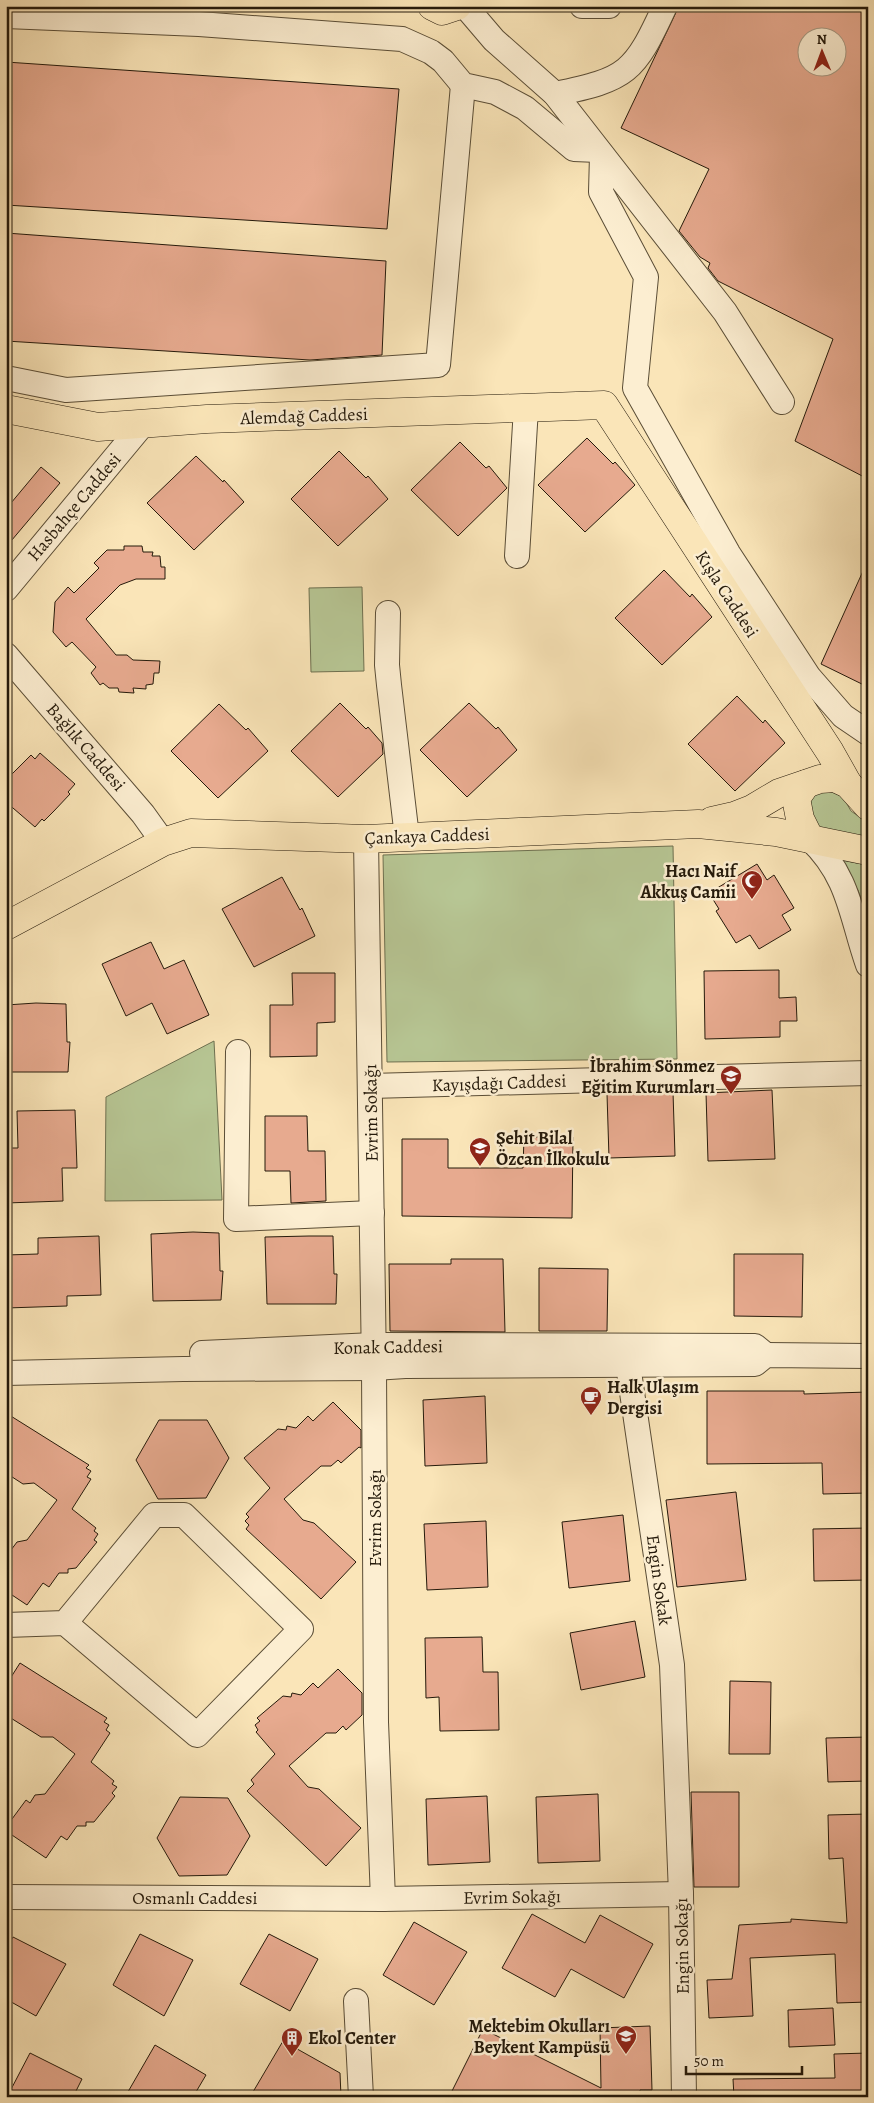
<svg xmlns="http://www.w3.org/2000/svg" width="874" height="2103" font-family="Alegreya,serif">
<rect width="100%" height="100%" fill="#fae5b8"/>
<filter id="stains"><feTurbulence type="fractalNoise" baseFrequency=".004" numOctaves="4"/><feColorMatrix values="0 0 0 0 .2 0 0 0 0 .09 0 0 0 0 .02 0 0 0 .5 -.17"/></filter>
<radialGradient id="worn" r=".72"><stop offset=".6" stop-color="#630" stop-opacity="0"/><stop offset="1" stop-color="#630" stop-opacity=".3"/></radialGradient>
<!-- green -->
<g fill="#b7c694" stroke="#6e7050">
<polygon points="362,587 364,671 311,672 309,588"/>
<polygon points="831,791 843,797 851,811 868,823 868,840 816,828 806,806 813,794"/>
<polygon points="673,846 677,1059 387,1062 383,855"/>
<polygon points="835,859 868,865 868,918 858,890"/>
<polygon points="214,1041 222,1200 105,1201 106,1097"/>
</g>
<!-- building -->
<g fill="#e7aa8f" stroke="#251a0b" fill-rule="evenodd">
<path d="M679 6H868V479L795 441 833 339 718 281 708 268 710 263 700 257 679 231 709 169 621 128ZM806 38H836V68H806Z"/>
<polygon points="6,62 399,89 387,229 6,205"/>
<polygon points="6,233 386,261 382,355 310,360 6,341"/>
<polygon points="587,438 613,464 615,462 635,485 585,532 538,485"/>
<polygon points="460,442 486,468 489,466 507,488 458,536 411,490"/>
<polygon points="339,451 366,478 368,476 388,499 338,546 291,499"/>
<polygon points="196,456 223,482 224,480 244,502 194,550 147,503"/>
<polygon points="41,467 60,483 6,547 6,509"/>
<polygon points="124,546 142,546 143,552 153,552 152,556 160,556 161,567 165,567 165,579 136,579 120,585 86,619 116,655 127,655 133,660 160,661 159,673 154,673 153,684 146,685 146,689 133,688 134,693 119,692 118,688 109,688 103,683 100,685 91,673 96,667 72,642 66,647 53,632 55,602 68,587 74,593 99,568 94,563 107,550 124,550"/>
<polygon points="868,560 868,687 821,664"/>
<polygon points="664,570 690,597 692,594 712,617 662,665 615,618"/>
<polygon points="737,696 763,723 765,720 785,743 735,791 688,744"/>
<polygon points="340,703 366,729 368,727 382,743 383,754 338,797 291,751"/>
<polygon points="469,703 496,729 498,727 517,750 467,797 420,750"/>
<polygon points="219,704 246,730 248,728 268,751 218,798 171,751"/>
<polygon points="40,753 75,784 68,792 70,794 54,811 44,821 42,819 35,827 6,802 6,780 31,755 35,759"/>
<polygon points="757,864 767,880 774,875 794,908 782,915 791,930 759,949 750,935 736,943 716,911 719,909 709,893"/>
<polygon points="282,877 300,910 302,908 315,936 254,967 222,909"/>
<polygon points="151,942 164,969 184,960 209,1015 167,1034 152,1003 126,1016 102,964"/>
<polygon points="779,970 779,998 796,997 797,1021 780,1021 780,1037 705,1039 704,971"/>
<polygon points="292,973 335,973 335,1022 317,1023 317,1056 270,1057 270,1005 293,1005"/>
<polygon points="36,1003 66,1004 67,1042 70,1042 68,1072 6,1072 6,1005"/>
<polygon points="772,1090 775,1159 708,1161 706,1093"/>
<polygon points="673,1092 675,1156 609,1158 607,1094"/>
<polygon points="75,1110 77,1168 62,1168 63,1201 6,1203 6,1148 18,1148 17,1111"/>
<polygon points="265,1116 307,1116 308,1151 325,1151 326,1201 291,1203 290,1171 265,1171"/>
<polygon points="524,1137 573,1137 572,1218 402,1216 402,1139 448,1139 448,1168 523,1168"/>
<polygon points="193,1232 219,1233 220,1271 223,1271 221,1300 153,1301 151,1234"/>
<polygon points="99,1236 101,1295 67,1296 67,1306 6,1308 6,1255 38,1254 38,1238"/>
<polygon points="309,1236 333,1236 334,1274 337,1274 336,1304 267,1304 265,1237"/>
<polygon points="734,1254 803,1254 802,1317 734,1316"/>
<polygon points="451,1259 503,1259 505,1332 390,1331 389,1264 451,1264"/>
<polygon points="539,1268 608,1269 607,1331 539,1331"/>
<polygon points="707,1391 804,1391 804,1394 868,1392 868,1493 823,1494 822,1463 707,1464"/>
<polygon points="485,1396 487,1463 425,1466 423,1400"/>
<polygon points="333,1402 361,1430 361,1448 359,1447 341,1463 338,1460 331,1466 321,1466 284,1499 303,1520 314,1523 356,1562 321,1599 246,1529 249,1525 245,1521 249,1517 246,1514 270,1488 244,1458 278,1429 286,1430 287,1426 296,1428 308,1416 313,1421"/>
<polygon points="6,1413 89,1465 86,1468 91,1471 87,1477 91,1479 72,1509 96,1528 94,1531 98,1534 94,1540 97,1542 76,1568 68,1569 68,1573 59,1573 49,1587 43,1583 27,1605 6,1591 6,1546 11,1550 17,1542 27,1540 57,1500 34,1483 23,1484 6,1473"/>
<polygon points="159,1420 207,1420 229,1458 206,1498 158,1499 136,1460"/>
<polygon points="736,1492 746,1580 677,1587 666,1500"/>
<polygon points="623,1515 630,1581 569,1588 562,1522"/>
<polygon points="486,1521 488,1587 427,1590 424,1524"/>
<polygon points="868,1528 868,1580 814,1581 813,1529"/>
<polygon points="635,1621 645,1677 581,1690 570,1633"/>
<polygon points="482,1637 483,1672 498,1672 499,1730 440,1731 439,1697 426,1698 425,1638"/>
<polygon points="20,1663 107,1718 104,1722 109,1725 106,1730 110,1733 91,1762 114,1781 112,1784 117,1787 112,1793 115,1796 94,1822 86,1822 86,1826 77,1826 67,1840 61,1836 46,1858 6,1831 6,1819 12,1819 26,1800 30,1803 35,1795 45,1794 75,1754 53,1737 41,1737 6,1715 6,1685"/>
<polygon points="338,1669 362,1693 362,1715 346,1730 343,1726 336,1733 326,1733 289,1766 308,1787 319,1789 361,1828 326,1866 247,1791 254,1784 251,1780 275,1754 256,1732 258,1730 255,1725 260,1721 257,1718 283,1696 291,1697 292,1693 301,1695 313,1683 318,1688"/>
<polygon points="730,1681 771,1682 770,1754 729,1754"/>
<polygon points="868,1737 868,1781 828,1782 826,1738"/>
<polygon points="691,1792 739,1792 739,1887 694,1887"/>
<polygon points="598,1794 600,1861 538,1863 536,1797"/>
<polygon points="487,1796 490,1862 428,1865 426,1799"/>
<polygon points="180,1797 228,1798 250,1836 227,1875 179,1876 157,1838"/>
<polygon points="868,1814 868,2002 837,2003 835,1954 750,1958 753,2016 709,2018 707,1980 732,1979 739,1925 791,1922 791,1919 847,1923 843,1858 829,1859 828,1815"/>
<polygon points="532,1914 585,1943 600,1915 653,1944 624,1998 571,1969 555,1997 502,1968"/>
<polygon points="414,1922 467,1952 434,2005 383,1975"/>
<polygon points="140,1934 193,1960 164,2016 113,1985"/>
<polygon points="269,1934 318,1959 290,2011 240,1984"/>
<polygon points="13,1937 66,1964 36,2016 6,1999 6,1949"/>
<polygon points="833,2008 835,2045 789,2047 788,2010"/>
<polygon points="650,2026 652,2090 640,2090 640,2097 449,2097 483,2029 601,2088 600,2028"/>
<polygon points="283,2041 340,2073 341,2097 250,2097"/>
<polygon points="155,2045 206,2075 193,2097 125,2097"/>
<polygon points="30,2053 82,2079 73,2097 7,2097"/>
<polygon points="868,2053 868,2097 734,2097 733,2079 835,2078 834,2054"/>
</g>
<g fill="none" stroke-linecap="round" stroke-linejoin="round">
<!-- minor casing -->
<g stroke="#5a4d36" stroke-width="26">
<g id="minor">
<polyline points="465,6 494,40 555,94 725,312 782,402"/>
<polyline points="582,6 609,6"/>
<polyline points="6,16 199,24 402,39 431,52 443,61 463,85 495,92 525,108 574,149 598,150"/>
<path d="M555 94C628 79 634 73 665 6"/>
<polyline points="602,155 601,192 646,277 635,388 728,553 809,677 843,716 868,733"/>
<polyline points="6,378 66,390 438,365 463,85"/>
<polyline points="517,556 526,408"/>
<polyline points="6,589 143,424"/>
<polyline points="388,613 387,665 389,685 407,837"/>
<polyline points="6,655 143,814 163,842"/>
<polyline points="366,839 374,1368 376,1722 383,1899"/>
<path d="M810 839C850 877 851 917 868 965"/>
<polyline points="238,1052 236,1219 372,1213"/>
<polyline points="370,1086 868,1073"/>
<polyline points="202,1353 374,1345 755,1346 766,1355"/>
<polyline points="628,1365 672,1665 681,1894 684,2097"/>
<polyline points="6,1373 183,1369 374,1368 405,1366 755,1364 766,1355 868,1356"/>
<polyline points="6,1625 65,1623 197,1735 301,1629 184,1515 154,1515 65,1623"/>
<polyline points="6,1897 383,1899 681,1894"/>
<polyline points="356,2001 361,2097"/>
</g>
</g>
<!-- major casing -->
<g stroke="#251a0b" stroke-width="29">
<g id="major">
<polyline points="432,6 442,11 457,6"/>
<polyline points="6,409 98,427 207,419 604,405 830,752 848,784"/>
<polyline points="806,784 796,798 800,819 810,839"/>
<polyline points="712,821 734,816 752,809 779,793 820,779 835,778 848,784 868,806"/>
<polyline points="6,926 163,842 191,833 366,839 698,824 776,832 868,851"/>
</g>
</g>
<!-- minor -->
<use href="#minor" stroke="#fceed1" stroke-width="24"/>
<!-- major -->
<use href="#major" stroke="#fae5b8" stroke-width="28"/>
</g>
<!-- icons -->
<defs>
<g id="mosque-pin" transform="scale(1.125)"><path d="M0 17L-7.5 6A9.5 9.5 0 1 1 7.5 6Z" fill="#8f2418" stroke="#fceed1"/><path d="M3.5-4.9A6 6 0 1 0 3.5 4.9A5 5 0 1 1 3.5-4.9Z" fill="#fff"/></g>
<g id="school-pin" transform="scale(1.125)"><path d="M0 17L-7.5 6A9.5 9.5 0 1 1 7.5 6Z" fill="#8f2418" stroke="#fceed1"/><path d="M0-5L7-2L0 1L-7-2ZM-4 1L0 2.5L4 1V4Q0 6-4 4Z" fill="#fff"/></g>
<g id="cafe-pin" transform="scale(1.125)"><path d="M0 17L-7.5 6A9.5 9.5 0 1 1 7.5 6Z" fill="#8f2418" stroke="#fceed1"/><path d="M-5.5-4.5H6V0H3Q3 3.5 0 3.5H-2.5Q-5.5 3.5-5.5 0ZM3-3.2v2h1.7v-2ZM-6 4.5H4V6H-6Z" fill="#fff"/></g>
<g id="building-pin" transform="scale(1.125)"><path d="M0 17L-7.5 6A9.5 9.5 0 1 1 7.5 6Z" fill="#8f2418" stroke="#fceed1"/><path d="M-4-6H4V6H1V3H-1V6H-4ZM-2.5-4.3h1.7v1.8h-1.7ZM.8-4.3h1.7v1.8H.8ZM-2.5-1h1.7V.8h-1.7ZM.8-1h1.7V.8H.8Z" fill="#fff"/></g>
</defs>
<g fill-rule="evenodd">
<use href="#mosque-pin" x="752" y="881"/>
<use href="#school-pin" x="731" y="1076"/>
<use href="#school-pin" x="480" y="1148"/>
<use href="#cafe-pin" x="591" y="1397"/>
<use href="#school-pin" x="626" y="2036"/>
<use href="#building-pin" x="292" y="2038"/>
</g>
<g text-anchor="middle" stroke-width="5" stroke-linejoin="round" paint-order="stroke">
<!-- street labels -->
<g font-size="18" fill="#251a0b" stroke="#fceed1">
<text transform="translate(304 416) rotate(-2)" y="6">Alemdağ Caddesi</text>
<text transform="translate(74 507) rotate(-50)" y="6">Hasbahçe Caddesi</text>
<text transform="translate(727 594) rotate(57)" y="6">Kışla Caddesi</text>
<text transform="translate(86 747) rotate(49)" y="6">Bağlık Caddesi</text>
<text transform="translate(427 836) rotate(-2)" y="6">Çankaya Caddesi</text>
<text transform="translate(499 1083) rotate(-2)" y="6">Kayışdağı Caddesi</text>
<text transform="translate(371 1113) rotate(-91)" y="6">Evrim Sokağı</text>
<text transform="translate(388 1347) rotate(-1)" y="6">Konak Caddesi</text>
<text transform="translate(375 1518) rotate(-90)" y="6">Evrim Sokağı</text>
<text transform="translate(659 1580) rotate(82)" y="6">Engin Sokak</text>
<text transform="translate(512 1897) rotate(-1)" y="6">Evrim Sokağı</text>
<text x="195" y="1904">Osmanlı Caddesi</text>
<text transform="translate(682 1946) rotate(-91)" y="6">Engin Sokağı</text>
</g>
<!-- poi labels -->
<g font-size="18" font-weight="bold" fill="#251a0b" stroke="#fceed1" text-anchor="end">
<text x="736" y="877">Hacı Naif<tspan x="736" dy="21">Akkuş Camii</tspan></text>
<text x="715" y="1072">İbrahim Sönmez<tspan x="715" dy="21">Eğitim Kurumları</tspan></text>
<text x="496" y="1144" text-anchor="start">Şehit Bilal<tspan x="496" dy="21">Özcan İlkokulu</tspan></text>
<text x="607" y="1393" text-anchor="start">Halk Ulaşım<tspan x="607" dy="21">Dergisi</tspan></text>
<text x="610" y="2032">Mektebim Okulları<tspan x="610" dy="21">Beykent Kampüsü</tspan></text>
<text x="308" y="2044" text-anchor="start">Ekol Center</text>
</g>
</g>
<!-- margin -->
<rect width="874" height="2103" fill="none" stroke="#fae5b8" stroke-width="25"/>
<rect x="8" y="8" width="859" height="2088" fill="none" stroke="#251a0b" stroke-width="2.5"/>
<rect x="12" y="12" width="849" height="2078" fill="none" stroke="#251a0b"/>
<!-- north arrow -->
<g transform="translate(822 52) rotate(359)"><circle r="24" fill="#fceed1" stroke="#a69982"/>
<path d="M0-4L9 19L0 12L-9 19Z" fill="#8f2418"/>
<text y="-8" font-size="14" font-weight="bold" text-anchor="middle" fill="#251a0b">N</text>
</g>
<!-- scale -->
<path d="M686 2066v8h116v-8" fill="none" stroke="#251a0b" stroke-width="2.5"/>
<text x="694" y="2066" font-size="15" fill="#251a0b" stroke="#fceed1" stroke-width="4" paint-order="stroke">50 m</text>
<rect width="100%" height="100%" filter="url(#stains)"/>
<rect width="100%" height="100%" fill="url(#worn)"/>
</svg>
